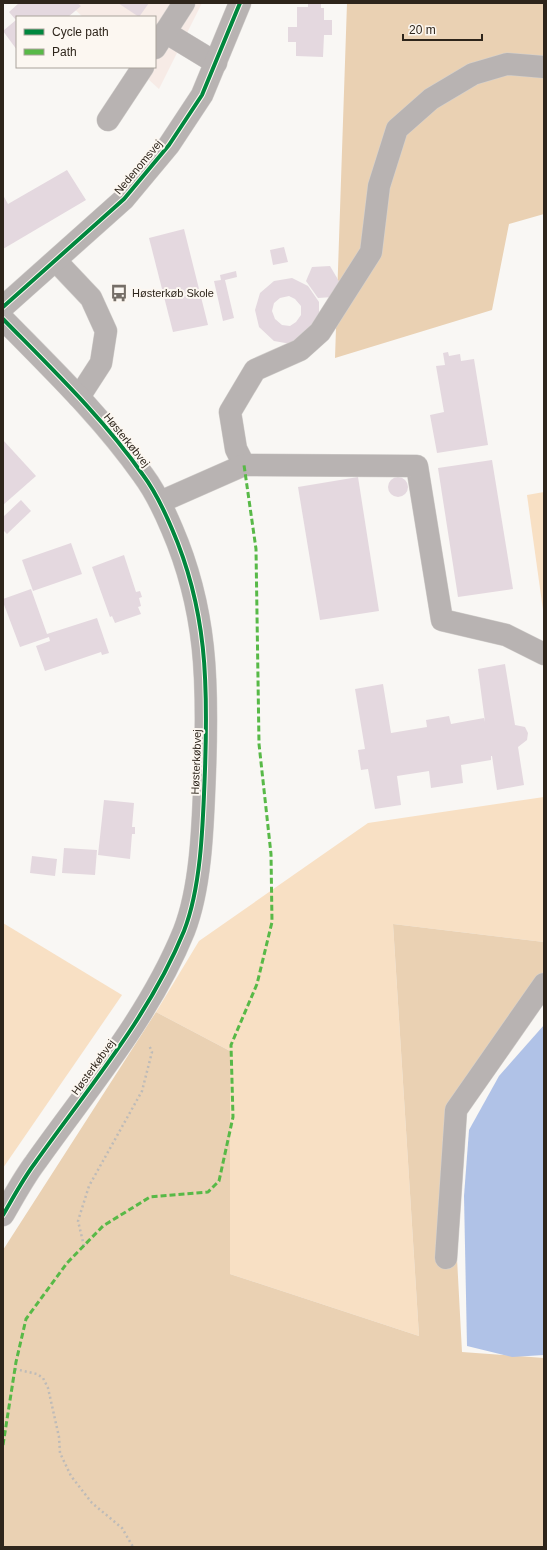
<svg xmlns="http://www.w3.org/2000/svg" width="547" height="1550" font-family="Arial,sans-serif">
<rect width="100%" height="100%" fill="#f9f7f4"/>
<!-- education -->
<polygon fill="#f7ebe6" points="68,3 202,3 159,89 135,67 155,67 155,17 83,17"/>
<!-- green -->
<g fill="#f8e0c4">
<polygon points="544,492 544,617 527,495"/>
<polygon points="544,797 544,942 393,924 419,1336 230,1274 230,1051 156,1012 199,941 368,823"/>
<polygon points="3,923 122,995 3,1168"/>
</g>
<!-- forest -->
<g fill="#ead1b3">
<polygon points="347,3 544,3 544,214 509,224 492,310 335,358"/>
<polygon points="393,924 544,942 544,973 449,1108 462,1352 544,1358 544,1547 3,1547 3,1250 156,1012 230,1051 230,1274 419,1336"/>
</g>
<!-- water -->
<polygon fill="#b0c2e7" points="544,1025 544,1355 512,1357 467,1346 464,1196 469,1130 499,1076"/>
<!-- building -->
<g fill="#e4d8df" fill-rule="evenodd">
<polygon points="19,3 77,3 81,6 68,17 17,17 17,50 3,31 16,20 9,12"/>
<polygon points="118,3 149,3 139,17"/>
<polygon points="308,3 321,3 321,8 324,8 324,20 332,20 332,35 324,35 323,57 296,56 296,42 288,42 288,27 297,27 297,7 308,7"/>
<polygon points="67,170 86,200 3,249 3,195 8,204"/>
<polygon points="184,229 208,325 173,332 149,238"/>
<polygon points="284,247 288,262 273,265 270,250"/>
<polygon points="330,266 340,283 333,297 318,298 306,281 312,267"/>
<polygon points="236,271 237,277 225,280 234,318 223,321 214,281 221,280 220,275"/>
<path d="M292 278 308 286 319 302V320L291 344 274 341 259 327 255 310 260 293 274 281ZM289 296 295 299 301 306V315L296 322 290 326 282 325 275 319 272 311 274 303 280 298Z"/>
<polygon points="448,352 449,356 460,354 461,361 474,359 488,445 437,453 430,415 444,412 436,366 445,365 443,353"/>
<polygon points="3,440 36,476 3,505"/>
<polygon points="492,460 513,589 458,597 438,468"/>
<circle cx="398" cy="487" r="10"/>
<polygon points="358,477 379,611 320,620 298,487"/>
<polygon points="21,500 31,511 7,534 3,530 3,517"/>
<polygon points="71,543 82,574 33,591 22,560"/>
<polygon points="124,555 136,592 140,591 142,597 139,598 141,606 138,607 141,614 115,623 112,616 110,617 92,567"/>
<polygon points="31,589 47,634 97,618 109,653 102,655 101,652 45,671 36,646 50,641 49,637 20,647 3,602 3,599"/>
<polygon points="505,664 515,725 525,727 528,733 527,740 518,747 524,785 497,790 492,756 491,756 491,760 461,765 463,783 431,788 429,771 397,776 401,805 375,809 368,769 361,770 358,750 365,749 355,689 383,684 391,733 427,727 426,720 449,716 451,724 484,718 485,722 478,669"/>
<polygon points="104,800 134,803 132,827 135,827 135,834 132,834 130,859 98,855"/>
<polygon points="64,848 97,850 95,875 62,873"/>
<polygon points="32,856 57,859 55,876 30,873"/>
</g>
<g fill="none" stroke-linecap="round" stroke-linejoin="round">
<!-- minor casing -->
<g stroke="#d4d1ce" stroke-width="23">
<g id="minor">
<polyline points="165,32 216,63"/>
<polyline points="155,48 184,3"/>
<polyline points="108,120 143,67"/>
<polyline points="56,261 91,298 106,331 101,363 79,397"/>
<polyline points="3,307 124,199 169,145 202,95 240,3"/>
<path d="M3 319C52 369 103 418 143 475 155 491 164 510 172 529 207 610 208 683 205 769 203 819 202 885 184 931 149 1017 88 1088 35 1163 23 1179 13 1198 3 1215"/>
<polyline points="244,465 236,449 230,412 255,370 300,350 320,332 371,252 379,186 397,129 431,99 473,74 507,64 544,67"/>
<polyline points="160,502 244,465 417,466 442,620 506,635 544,654"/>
<polyline points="446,1258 456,1110 544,984"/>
</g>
</g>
<!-- path -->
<g stroke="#bebbb8" stroke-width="2.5" stroke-dasharray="2 3" stroke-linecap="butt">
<polyline points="84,1246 78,1221 89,1186 142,1091 152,1052 149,1045"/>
<polyline points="15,1369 37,1374 43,1378 48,1388 59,1437 60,1453 71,1476 92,1503 122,1528 133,1547"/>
</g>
<!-- minor -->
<use href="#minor" stroke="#b8b3b2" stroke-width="22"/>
<!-- quiet -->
<polyline stroke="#58b947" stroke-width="3" stroke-dasharray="6 3" stroke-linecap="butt" points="3,1445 16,1362 26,1319 67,1263 103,1226 150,1197 208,1192 219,1181 233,1117 231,1045 257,984 272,922 271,854 259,744 256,549 244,465"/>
<!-- cycleway casing -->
<g stroke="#fcf7f1" stroke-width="6">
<g id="cycleway">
<polyline points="3,307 124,199 169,145 202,95 240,3"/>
<path d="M3 319C52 369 103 418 143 475 155 491 164 510 172 529 207 610 208 683 205 769 203 819 202 885 184 931 149 1017 88 1088 35 1163 23 1179 13 1198 3 1215"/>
</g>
</g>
<!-- cycleway -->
<use href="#cycleway" stroke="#00873e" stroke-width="4"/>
</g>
<!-- icons -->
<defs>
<g id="bus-bare" transform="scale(1.38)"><path d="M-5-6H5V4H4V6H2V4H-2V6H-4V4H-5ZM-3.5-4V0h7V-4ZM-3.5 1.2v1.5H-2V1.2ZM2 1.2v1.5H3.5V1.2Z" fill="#756e67" stroke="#fcf7f1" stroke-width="2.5" paint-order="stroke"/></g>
</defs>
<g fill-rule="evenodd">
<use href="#bus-bare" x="119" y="293"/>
</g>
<g text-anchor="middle" stroke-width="4" stroke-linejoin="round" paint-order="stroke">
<!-- street labels -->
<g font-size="11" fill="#2e251b" stroke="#fcf7f1">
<text transform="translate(138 167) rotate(-50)" y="4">Nedenomsvej</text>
<text transform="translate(127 440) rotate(51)" y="4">Høsterkøbvej</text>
<text transform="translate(196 762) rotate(-88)" y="4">Høsterkøbvej</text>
<text transform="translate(93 1067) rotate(-54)" y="4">Høsterkøbvej</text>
</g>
<!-- poi labels -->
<g font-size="11" fill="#2e251b" stroke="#fcf7f1" text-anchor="start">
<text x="132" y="297">Høsterkøb Skole</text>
</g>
</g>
<!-- border -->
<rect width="547" height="1550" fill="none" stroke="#2e251b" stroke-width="8"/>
<!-- legend -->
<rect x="16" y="16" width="140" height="52" fill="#fcf7f1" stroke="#aaa39b"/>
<rect x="24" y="29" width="20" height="6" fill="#00873e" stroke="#aaa39b"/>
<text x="52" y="36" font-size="12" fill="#2e251b">Cycle path</text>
<rect x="24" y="49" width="20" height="6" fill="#58b947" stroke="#aaa39b"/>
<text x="52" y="56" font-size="12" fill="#2e251b">Path</text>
<!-- scale -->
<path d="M403 34v6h79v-6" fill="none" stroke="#2e251b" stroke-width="2"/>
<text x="409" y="34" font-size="12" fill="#2e251b" stroke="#fcf7f1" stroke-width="3" paint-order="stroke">20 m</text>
</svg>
